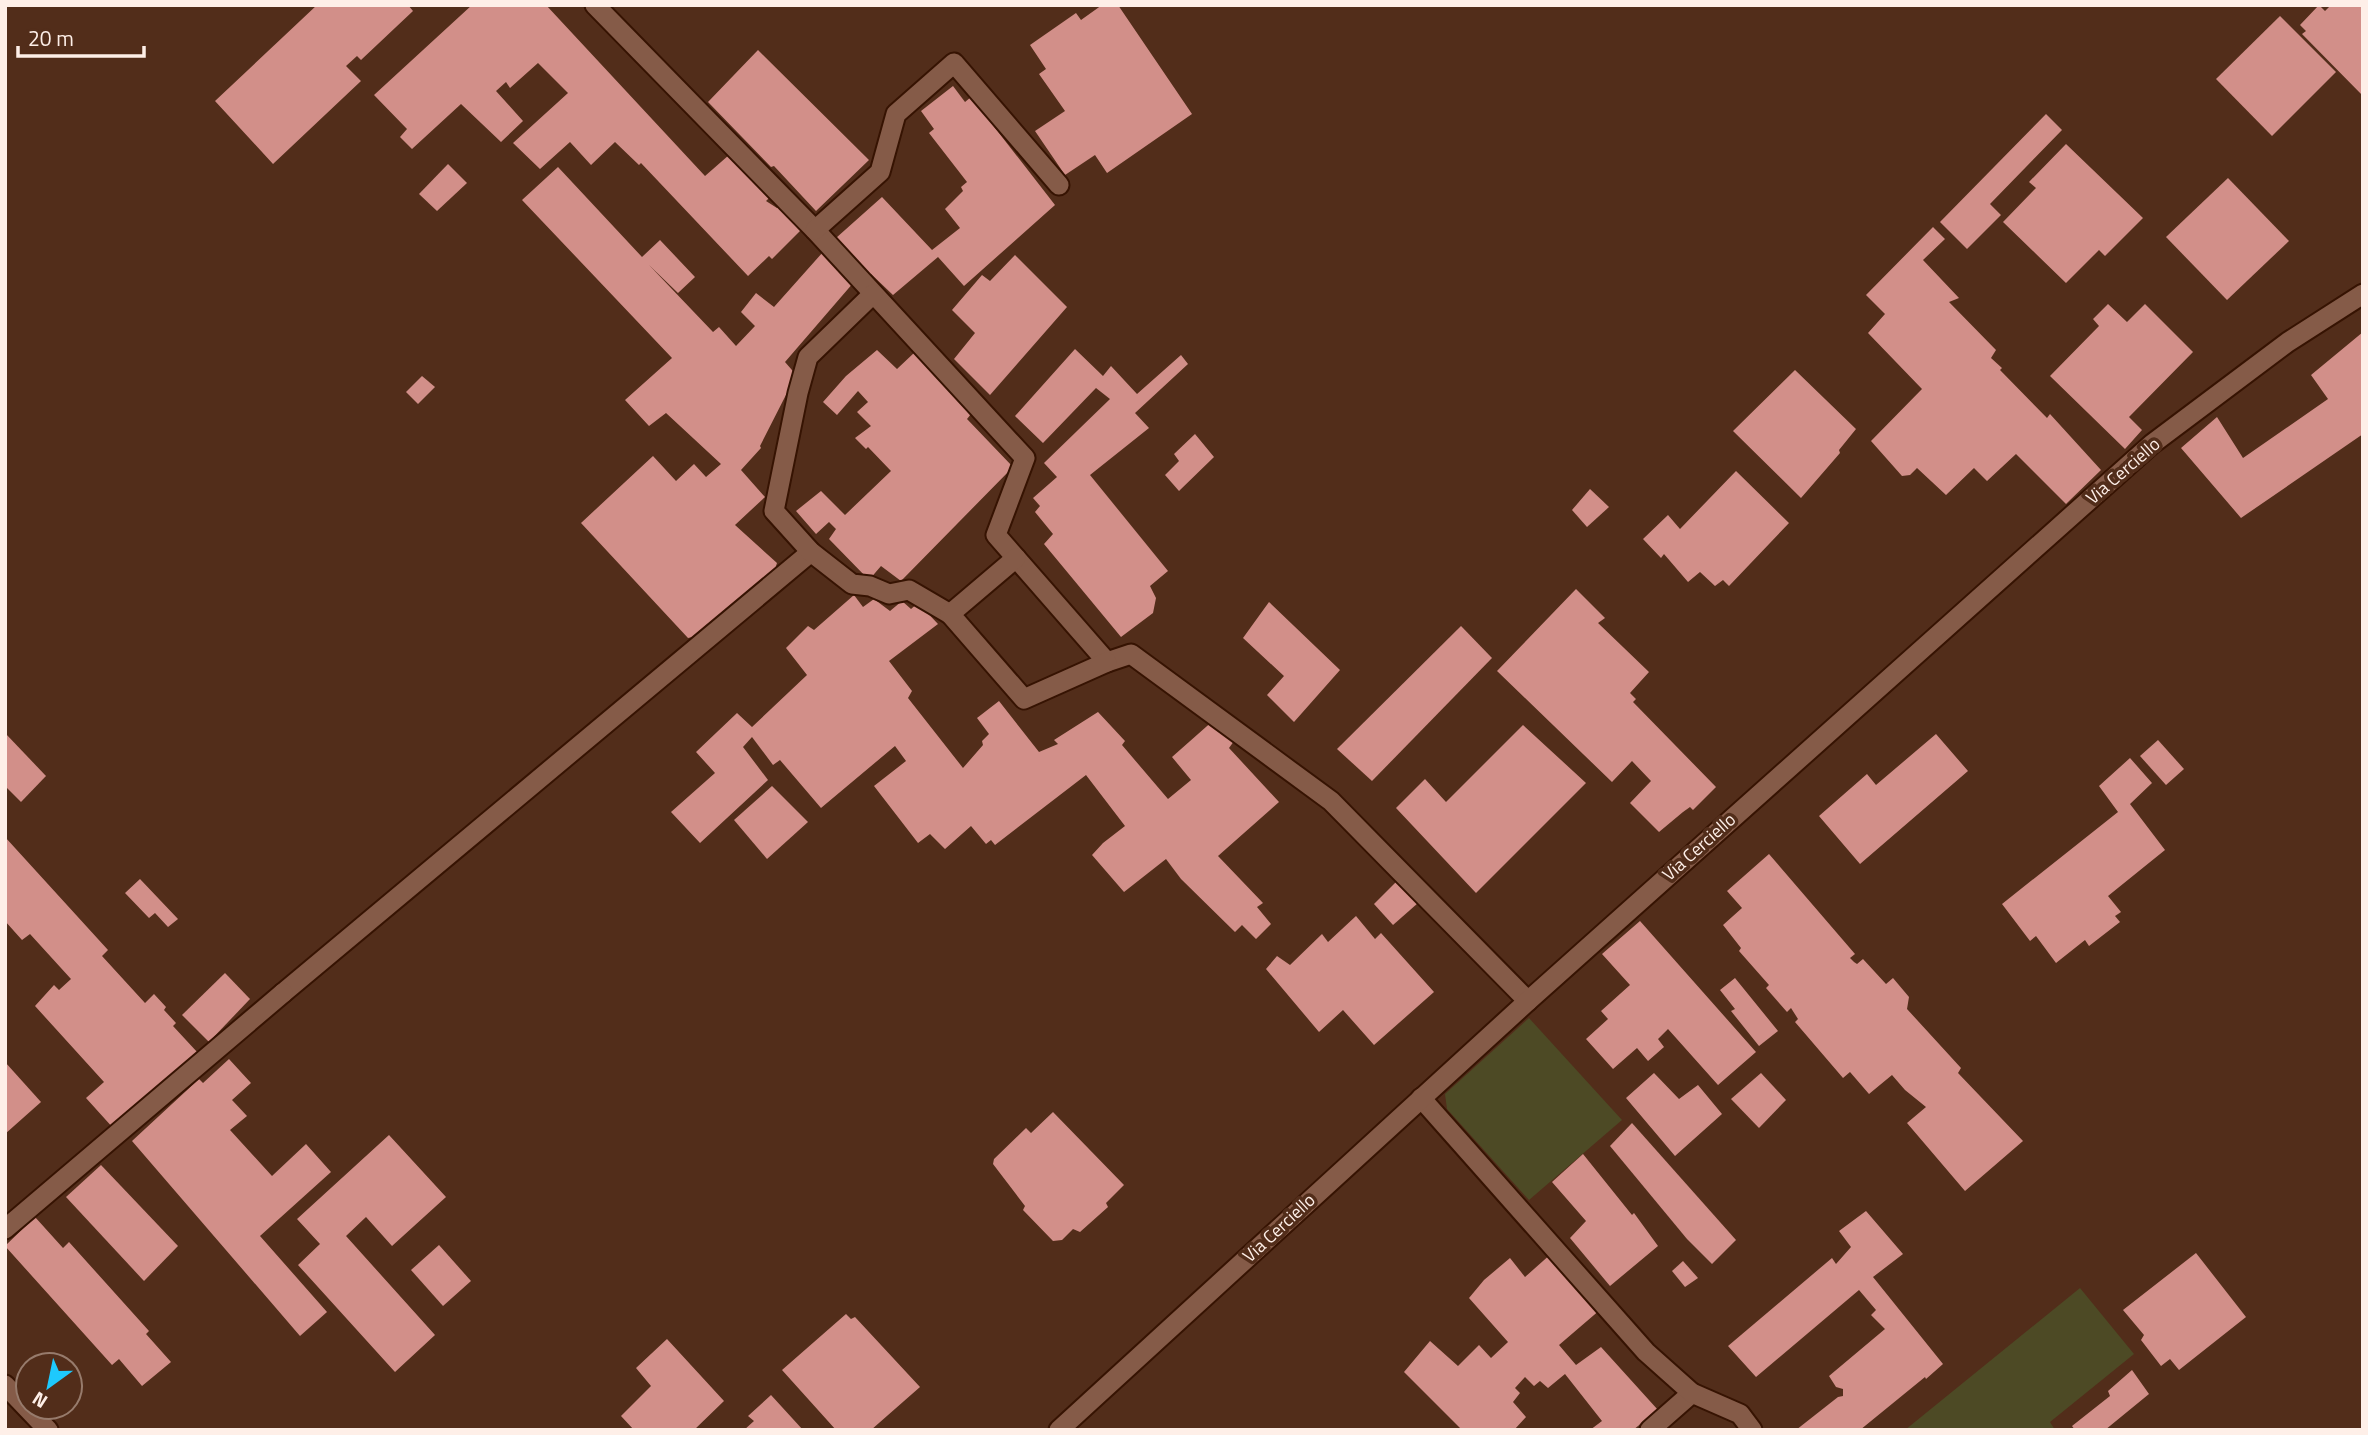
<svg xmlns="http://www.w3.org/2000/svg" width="2368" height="1435" font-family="'Titillium Web',sans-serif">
<rect width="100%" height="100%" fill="#522d1a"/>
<!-- green -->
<g fill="#4d4a25">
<polygon points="1529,1018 1622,1120 1529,1200 1447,1109 1445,1094"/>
<polygon points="2080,1288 2134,1354 2050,1422 2055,1430 1905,1430"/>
</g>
<!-- building -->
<g fill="#d28f89">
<polygon points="317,5 408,5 413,11 361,60 357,56 346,66 361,81 273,164 215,101"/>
<polygon points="472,5 546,5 705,176 729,155 769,198 766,201 777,208 783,203 804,227 772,259 769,256 748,276 641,163 639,165 615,142 591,165 570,142 540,169 513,143 568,93 538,63 510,88 506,82 496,91 523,121 501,142 461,104 412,149 400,137 407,129 374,95"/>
<polygon points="1102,5 1118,5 1192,114 1107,173 1095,155 1065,175 1035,131 1065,111 1039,74 1046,69 1030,45 1076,13 1081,20"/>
<polygon points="2319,5 2325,11 2331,5 2363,5 2363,96 2302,34 2306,31 2300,25"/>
<polygon points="2280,16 2336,72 2272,136 2216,79"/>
<polygon points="758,50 869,160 816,211 774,166 771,167 708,102"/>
<polygon points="953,86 965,102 971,97 1055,205 964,286 938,257 893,295 871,274 868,278 852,264 856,259 836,238 882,197 932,250 960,228 945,209 963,191 961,187 967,182 929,133 934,129 921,111"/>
<polygon points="2046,114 2062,130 1990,204 2001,215 1967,249 1940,222"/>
<polygon points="2066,144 2143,218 2105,256 2099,250 2066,283 2003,222 2036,188 2029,182"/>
<polygon points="448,164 467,183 437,211 419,194"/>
<polygon points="558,167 642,257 660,240 695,277 678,293 649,265 713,332 719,327 736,346 755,326 741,312 756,293 774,307 823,252 854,282 785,362 798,377 789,389 760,446 761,448 741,470 765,497 735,525 777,563 775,569 697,636 688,638 581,523 653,456 676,481 694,464 706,477 721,464 666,413 649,426 625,400 672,358 522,200"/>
<polygon points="2228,178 2289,241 2227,300 2166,237"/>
<polygon points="1933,227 1945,239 1923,260 1959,298 1949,302 1996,350 1991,358 2002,368 2000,370 2047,418 2050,414 2101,470 2066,504 2016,454 1987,481 1974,468 1946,495 1917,468 1910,475 1902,476 1871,441 1922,389 1868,333 1885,314 1866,295"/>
<polygon points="1015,255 1067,307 990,395 954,359 975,333 952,310 982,275 990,281"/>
<polygon points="2108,304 2127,322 2145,304 2193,352 2129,417 2142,430 2125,449 2050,376 2099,326 2093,319"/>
<polygon points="2363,332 2363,434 2241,518 2181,448 2217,417 2243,458 2328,399 2311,375"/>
<polygon points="1075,349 1103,376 1111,366 1137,394 1181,355 1188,364 1135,413 1149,428 1090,475 1168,571 1150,586 1156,598 1153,613 1121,637 1044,544 1053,534 1035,512 1040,506 1033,498 1057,477 1044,463 1110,399 1096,388 1043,443 1015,416"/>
<polygon points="877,350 897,369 915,352 975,409 967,419 1013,467 901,581 881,566 869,580 829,539 836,529 829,522 816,534 796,511 821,491 845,515 891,471 868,447 866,449 855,438 871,426 857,412 868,402 858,391 837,415 823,402 846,376"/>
<polygon points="1795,370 1856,429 1839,450 1840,453 1801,498 1733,431"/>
<polygon points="422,376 435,387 418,404 406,392"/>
<polygon points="1195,434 1214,457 1179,491 1165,475 1179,461 1174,454"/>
<polygon points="1736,471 1789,523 1729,586 1723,580 1715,586 1700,572 1688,582 1664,554 1661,558 1643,539 1668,515 1680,529"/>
<polygon points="1590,489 1609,507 1587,527 1572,510"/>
<polygon points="1576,589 1605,618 1598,623 1649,672 1630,693 1636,699 1633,702 1716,787 1693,810 1690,807 1683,812 1659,832 1630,803 1651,781 1632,761 1612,782 1497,671"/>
<polygon points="854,595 863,607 874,599 890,611 902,601 911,609 918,603 938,624 889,661 912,691 908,698 963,768 983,745 982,741 989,734 977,718 999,701 1039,752 1058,744 1054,740 1098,712 1125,741 1122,745 1168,799 1191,780 1172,757 1215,719 1237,737 1229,748 1279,802 1218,856 1263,903 1257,907 1271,924 1256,939 1242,925 1235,932 1181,879 1166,859 1124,892 1092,855 1103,843 1125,826 1086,775 995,845 991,840 986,844 971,826 945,849 930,834 918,843 874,786 906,761 895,746 821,808 780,760 773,765 752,737 743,747 768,780 700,843 671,812 715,773 696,752 737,713 752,727 807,675 786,648 808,626 814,630"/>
<polygon points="1269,602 1340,670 1294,722 1267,695 1284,676 1243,638"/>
<polygon points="1461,626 1492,658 1372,781 1337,749"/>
<polygon points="1523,725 1586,783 1476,893 1396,808 1425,779 1446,802"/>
<polygon points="5,733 46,776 21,802 5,786"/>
<polygon points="1936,734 1968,771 1860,864 1819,816 1867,774 1876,785"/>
<polygon points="2158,740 2184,769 2166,785 2140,756"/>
<polygon points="2130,758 2152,783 2130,804 2165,850 2108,896 2121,912 2115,916 2120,922 2089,946 2085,940 2056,963 2036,936 2030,941 2002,904 2118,812 2099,786"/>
<polygon points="772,786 808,822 767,859 734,820"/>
<polygon points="5,837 108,950 102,956 145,1003 154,994 166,1007 164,1010 176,1023 173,1026 198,1053 114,1129 86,1098 104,1082 35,1006 54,985 59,990 71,979 30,934 22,940 5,921"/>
<polygon points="1769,854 1855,954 1850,958 1854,962 1857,964 1863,959 1886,984 1893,978 1909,997 1907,1009 1961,1068 1958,1073 2023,1141 1965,1191 1907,1123 1926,1107 1905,1090 1892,1075 1869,1094 1850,1072 1843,1078 1795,1022 1798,1019 1791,1008 1787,1012 1766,988 1769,985 1739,951 1741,948 1723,925 1742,908 1727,891"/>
<polygon points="140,879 178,919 168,927 155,913 149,918 125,893"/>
<polygon points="1396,882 1418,903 1393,925 1374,904"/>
<polygon points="1356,916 1375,939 1381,933 1434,992 1374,1045 1343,1010 1319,1032 1266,969 1277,956 1290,965 1322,934 1328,942"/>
<polygon points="1640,921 1756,1052 1718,1085 1668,1029 1658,1039 1664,1047 1648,1061 1637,1048 1613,1069 1586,1039 1608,1019 1601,1011 1630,985 1602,954"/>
<polygon points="225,973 250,999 209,1042 182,1015"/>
<polygon points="1735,978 1778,1031 1759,1046 1731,1011 1735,1009 1720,990"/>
<polygon points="229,1059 251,1083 232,1100 247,1116 230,1130 272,1176 306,1144 331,1172 260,1236 327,1312 300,1336 132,1141 199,1079 203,1083"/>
<polygon points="5,1062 41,1102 5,1134"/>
<polygon points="1654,1073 1679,1099 1698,1085 1722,1114 1675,1156 1626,1098"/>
<polygon points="1761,1073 1786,1100 1759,1128 1731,1099"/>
<polygon points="1053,1112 1124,1185 1106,1203 1108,1207 1080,1232 1073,1229 1062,1240 1053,1241 1023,1210 1025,1206 993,1164 994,1159 1026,1128 1031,1133"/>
<polygon points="1632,1123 1736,1240 1712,1264 1687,1239 1610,1146"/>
<polygon points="389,1135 446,1197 392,1246 366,1217 346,1236 435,1335 395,1372 298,1265 320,1244 297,1219"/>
<polygon points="1583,1154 1632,1215 1634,1213 1658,1246 1610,1286 1570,1238 1586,1221 1552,1182"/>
<polygon points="101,1165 178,1246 144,1281 66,1197"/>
<polygon points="1866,1211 1903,1254 1873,1277 1943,1364 1926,1379 1925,1377 1860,1430 1796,1430 1838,1397 1843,1396 1843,1389 1836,1387 1829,1376 1885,1329 1871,1315 1876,1310 1859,1290 1756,1377 1728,1346 1832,1258 1836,1264 1851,1247 1839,1231"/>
<polygon points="35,1217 63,1248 69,1242 149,1331 146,1334 171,1362 142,1386 119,1359 112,1365 5,1246"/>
<polygon points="439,1245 471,1281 443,1306 411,1270"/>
<polygon points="1552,1253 1601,1309 1559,1345 1576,1365 1601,1347 1658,1410 1633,1430 1590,1430 1602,1421 1565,1374 1548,1388 1540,1381 1534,1386 1525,1377 1515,1388 1520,1393 1513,1402 1526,1417 1514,1430 1462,1430 1404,1372 1430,1341 1458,1366 1479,1345 1491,1358 1508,1342 1469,1298 1484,1280 1510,1258 1525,1277"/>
<polygon points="2196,1253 2246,1317 2179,1370 2170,1359 2161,1366 2141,1340 2144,1335 2123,1310"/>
<polygon points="1683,1261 1698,1278 1685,1287 1672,1271"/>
<polygon points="846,1314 851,1319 855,1317 920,1387 871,1430 836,1430 782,1370"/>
<polygon points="667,1339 724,1401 694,1430 634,1430 621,1416 651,1386 636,1368"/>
<polygon points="2132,1370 2149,1394 2105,1430 2075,1430 2072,1426 2110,1396 2108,1391"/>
<polygon points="771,1395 803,1430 744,1430 754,1421 748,1416"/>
</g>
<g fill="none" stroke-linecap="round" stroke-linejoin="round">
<!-- service casing -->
<g stroke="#361302" stroke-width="23">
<g id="service">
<polyline points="283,993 811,552"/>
<polyline points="5,1385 48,1430"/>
<polyline points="1650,1430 1692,1393"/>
</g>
</g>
<!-- minor casing -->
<g stroke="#361302" stroke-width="23">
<g id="minor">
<polyline points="595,5 815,230 1025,458 996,535 1107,662 1131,654 1331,801 1528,1001"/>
<polyline points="815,230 880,172 896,114 954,63 1059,185"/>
<polyline points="873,294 808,357 798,393 774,511 811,552 852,584 870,586 889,594 909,590 950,614"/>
<polyline points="1016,558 950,614 1024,699 1107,662"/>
<polyline points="1421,1098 1646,1352 1692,1393 1740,1414 1752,1430"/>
<polyline points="5,1229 283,993"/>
</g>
</g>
<!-- tertiary casing -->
<g stroke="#361302" stroke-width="23">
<polyline id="tertiary" points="1059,1430 1528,1001 2152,444 2288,342 2363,294"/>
</g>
<!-- service -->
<use href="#service" stroke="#855b48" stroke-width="19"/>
<!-- minor -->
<use href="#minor" stroke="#855b48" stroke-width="19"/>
<!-- tertiary -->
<use href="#tertiary" stroke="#855b48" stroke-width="19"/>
</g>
<g text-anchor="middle" stroke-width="7" stroke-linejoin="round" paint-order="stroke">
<!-- street labels -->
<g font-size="18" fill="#feefe8" stroke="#522d1a">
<text transform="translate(2123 471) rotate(-41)" y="6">Via Cerciello</text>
<text transform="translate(1699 847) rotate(-42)" y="6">Via Cerciello</text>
<text transform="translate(1279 1228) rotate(-43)" y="6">Via Cerciello</text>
</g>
</g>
<!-- border -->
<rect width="2368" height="1435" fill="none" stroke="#feefe8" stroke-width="14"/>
<!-- north arrow -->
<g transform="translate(49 1386) rotate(213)"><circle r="33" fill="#522d1a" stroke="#977b6c" stroke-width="2"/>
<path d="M0-5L12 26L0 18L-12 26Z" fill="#1ec9fd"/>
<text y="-10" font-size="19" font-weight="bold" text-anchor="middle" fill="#feefe8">N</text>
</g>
<!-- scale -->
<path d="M18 46v10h126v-10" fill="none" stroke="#feefe8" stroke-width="3.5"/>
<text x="28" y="46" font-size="21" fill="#feefe8" stroke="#522d1a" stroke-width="5" paint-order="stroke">20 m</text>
</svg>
